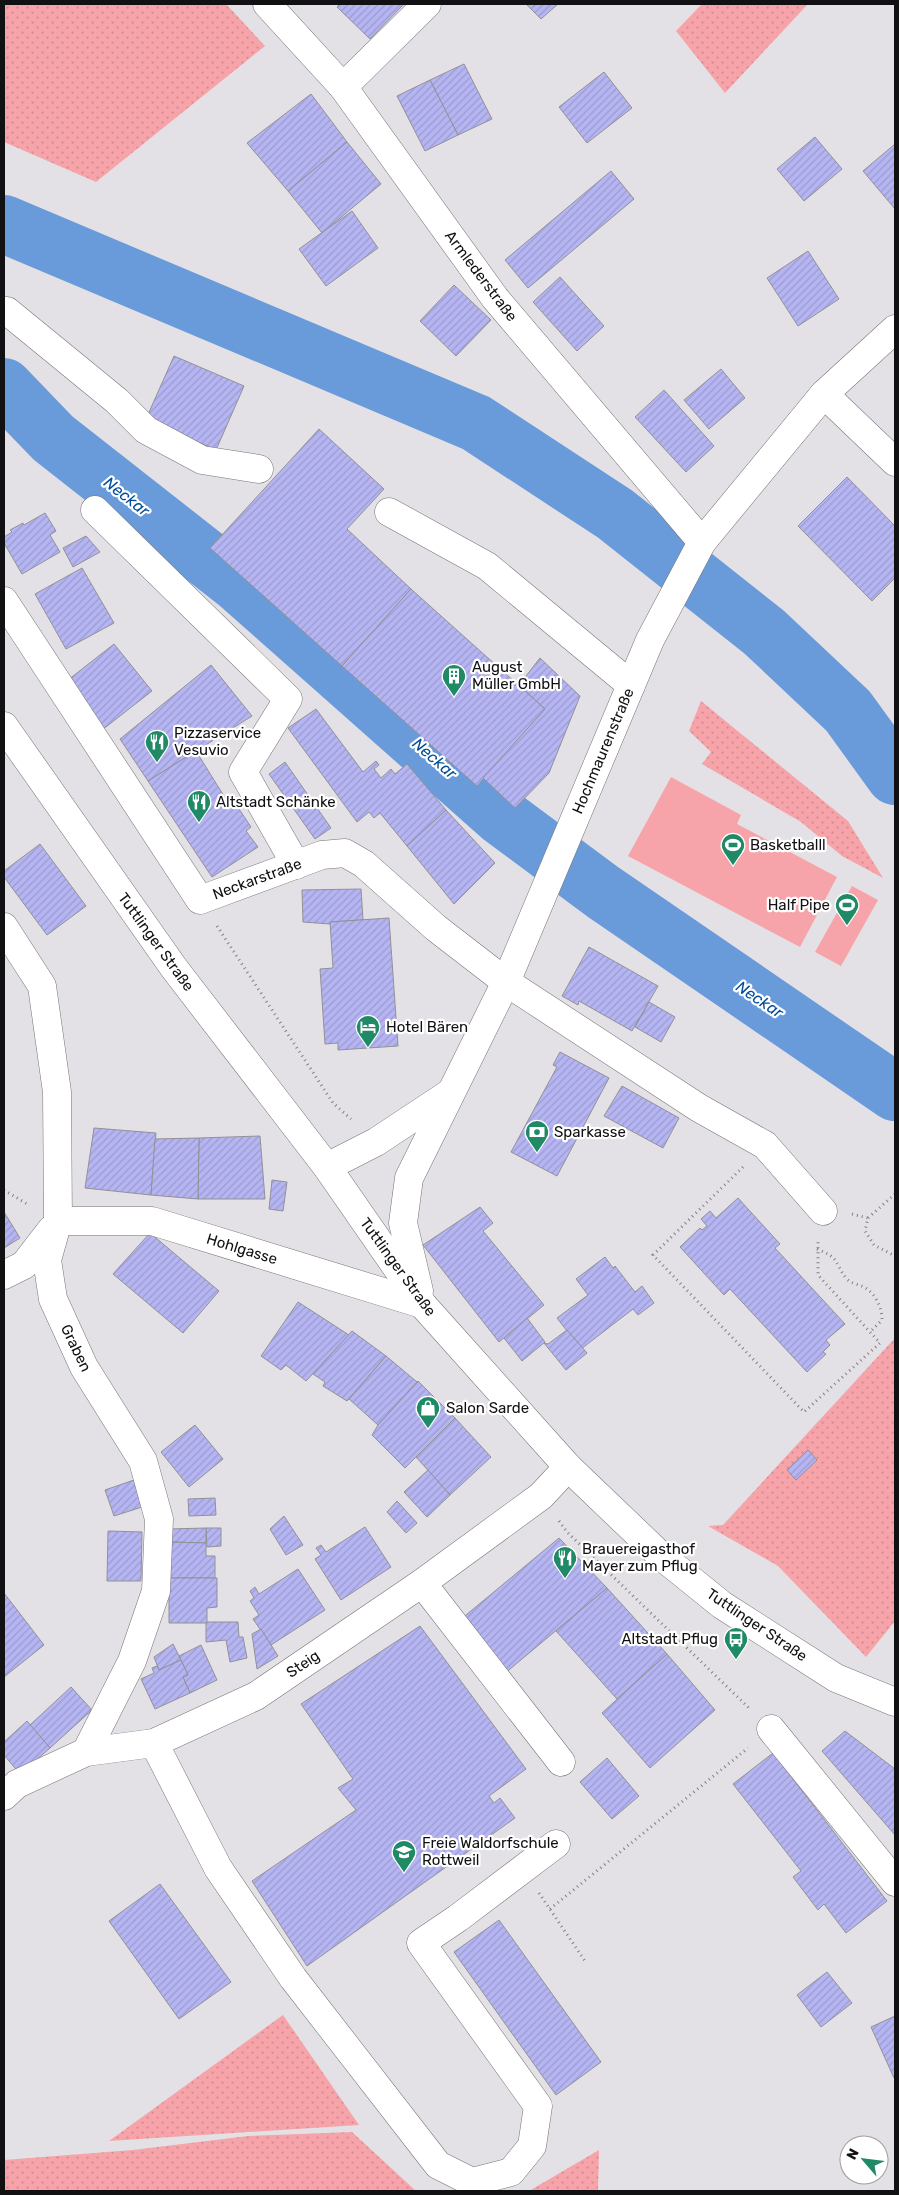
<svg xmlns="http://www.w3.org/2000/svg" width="899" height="2195" font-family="Rubik,sans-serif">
<defs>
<pattern id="grass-dots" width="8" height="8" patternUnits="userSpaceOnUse" patternTransform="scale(1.25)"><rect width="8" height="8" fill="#f6a4a9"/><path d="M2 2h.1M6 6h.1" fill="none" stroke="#d28c90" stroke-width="1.8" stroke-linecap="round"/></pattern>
<pattern id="building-hatch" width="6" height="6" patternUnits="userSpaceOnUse" patternTransform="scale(1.25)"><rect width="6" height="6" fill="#b6b5f3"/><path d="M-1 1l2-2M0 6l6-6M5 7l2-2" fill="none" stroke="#9b9bcf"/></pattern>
</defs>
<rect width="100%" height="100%" fill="#e3e1e5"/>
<!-- grass -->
<g fill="url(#grass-dots)">
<polygon points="4,4 226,4 265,46 96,182 4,142"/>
<polygon points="702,4 808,4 725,93 676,31"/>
<polygon points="701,701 848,821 883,878 842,856 801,822 702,764 711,752 689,731"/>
<polygon points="895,1338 895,1621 866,1657 778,1566 708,1526 723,1525"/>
<polygon points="283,2015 359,2125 109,2141"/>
<polygon points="352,2132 416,2191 4,2191 4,2160 133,2150 248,2136"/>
<polygon points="599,2150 598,2191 529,2191"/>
</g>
<!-- pitch -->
<g fill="#f6a4a9">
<polygon points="671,777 741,815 737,824 837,877 800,947 628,856"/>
<polygon points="852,886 878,900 841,966 815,952"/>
</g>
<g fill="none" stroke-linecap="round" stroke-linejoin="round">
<!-- river -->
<g stroke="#699bdb" stroke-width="58">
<polyline points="4,224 476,423 615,514 764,632 848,711 895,776"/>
<polyline points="4,387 53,438 239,584 502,817 603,892 895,1092"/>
</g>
</g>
<!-- building -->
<g fill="url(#building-hatch)" stroke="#919196">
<polygon points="340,4 404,4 370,39 337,7"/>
<polygon points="526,4 558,4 541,19"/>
<polygon points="464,64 492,119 458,135 430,80"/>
<polygon points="604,72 632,108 587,143 559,107"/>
<polygon points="430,80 458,135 425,151 397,96"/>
<polygon points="311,94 347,142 288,191 247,143"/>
<polygon points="815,137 842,169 804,201 777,169"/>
<polygon points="347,142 381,184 322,233 288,191"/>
<polygon points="895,144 895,209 863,171"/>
<polygon points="611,171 634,199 528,288 505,260"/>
<polygon points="352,211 378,248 326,286 299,249"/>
<polygon points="808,251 839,299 798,326 767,278"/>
<polygon points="560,277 604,326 577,351 533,302"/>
<polygon points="454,285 491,320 456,356 420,321"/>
<polygon points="174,356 244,386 216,450 146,419"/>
<polygon points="721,369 745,398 709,429 684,400"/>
<polygon points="664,390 714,446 686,472 635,417"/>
<polygon points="319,429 384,489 347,529 411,589 342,666 210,548"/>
<polygon points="847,477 895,526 895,578 872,601 798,526"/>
<polygon points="45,513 56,531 50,535 60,552 22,574 4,543 4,537 12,532 10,530 23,523 24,525"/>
<polygon points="86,536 100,552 73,567 63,548"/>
<polygon points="82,568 114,623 66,649 35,594"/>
<polygon points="411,589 545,709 477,786 342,666"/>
<polygon points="114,644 152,691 102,730 68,680"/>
<polygon points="540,658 580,696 549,773 515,808 483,778 545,709 519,685"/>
<polygon points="211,665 252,716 148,781 120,739"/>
<polygon points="316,709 363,772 376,761 379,765 374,769 381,778 391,769 395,774 407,764 446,810 407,846 380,813 374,818 369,812 357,822 288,728"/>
<polygon points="196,751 232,809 237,806 251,827 246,831 258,847 212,877 148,781"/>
<polygon points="285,762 331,828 315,839 269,774"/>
<polygon points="446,810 495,863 454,904 407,846"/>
<polygon points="40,844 86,906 47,935 4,877 4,871"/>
<polygon points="361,889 363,920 330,922 330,924 303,922 302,890"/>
<polygon points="389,918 398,1046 338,1050 338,1043 325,1044 320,969 333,968 330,922"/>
<polygon points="589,947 658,986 632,1031 579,1001 578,1005 562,996"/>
<polygon points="649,1002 675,1017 661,1042 635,1027"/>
<polygon points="560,1052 609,1078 557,1176 511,1152 557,1067 553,1065"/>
<polygon points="622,1086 679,1118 663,1148 604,1116"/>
<polygon points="94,1128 156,1133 151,1195 85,1188"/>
<polygon points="260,1136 265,1199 198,1199 199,1138"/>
<polygon points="199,1138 198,1199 151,1195 155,1139"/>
<polygon points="272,1180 287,1182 283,1211 269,1209"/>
<polygon points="738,1198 780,1244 775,1248 845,1324 826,1340 830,1345 823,1352 826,1354 807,1372 730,1289 724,1295 680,1247 700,1228 702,1230 707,1226 701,1219 710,1211 716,1218"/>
<polygon points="480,1207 493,1223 483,1231 544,1305 499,1342 423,1245"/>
<polygon points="4,1212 20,1238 4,1248"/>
<polygon points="150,1233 219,1291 183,1333 113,1274"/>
<polygon points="605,1257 613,1268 615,1266 635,1292 642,1286 654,1303 638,1315 633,1309 581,1349 557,1318 588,1295 576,1279"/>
<polygon points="298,1302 349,1335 306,1381 286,1365 281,1370 261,1356"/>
<polygon points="527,1318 545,1342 522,1361 504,1338"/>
<polygon points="567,1330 587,1353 566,1370 544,1343 548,1344"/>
<polygon points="352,1331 386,1356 347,1401 323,1386 325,1382 313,1374"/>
<polygon points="386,1356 417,1382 378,1425 349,1399"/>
<polygon points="418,1381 455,1418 405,1468 372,1435 378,1425"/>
<polygon points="455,1418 491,1457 450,1495 416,1457"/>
<polygon points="195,1425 223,1459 189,1487 161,1452"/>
<polygon points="808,1450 817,1460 796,1480 787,1470"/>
<polygon points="428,1470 450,1495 427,1517 404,1492"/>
<polygon points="134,1480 142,1507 114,1516 105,1490"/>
<polygon points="215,1498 216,1515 189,1516 188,1499"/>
<polygon points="397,1501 417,1523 406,1533 387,1512"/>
<polygon points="284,1516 303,1545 286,1555 270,1529"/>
<polygon points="365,1527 391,1567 341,1600 315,1559 321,1555 316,1548 321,1545 326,1552"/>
<polygon points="206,1528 221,1528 221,1546 207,1547"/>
<polygon points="206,1528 206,1543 169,1542 169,1529"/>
<polygon points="108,1531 142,1532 141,1581 107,1581"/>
<polygon points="559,1538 607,1588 504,1674 460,1620"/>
<polygon points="169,1542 206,1543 206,1556 215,1556 215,1578 169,1578"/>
<polygon points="298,1569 325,1610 271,1645 253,1619 259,1615 250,1601 254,1598 250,1591 255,1587 259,1594"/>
<polygon points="169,1578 217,1578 217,1607 207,1608 207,1623 169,1623"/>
<polygon points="607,1588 667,1654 617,1699 556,1631"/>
<polygon points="4,1593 44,1645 4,1677"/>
<polygon points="206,1622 238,1622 239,1637 243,1637 247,1658 230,1662 226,1640 206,1642"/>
<polygon points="420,1626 526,1769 489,1796 494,1803 500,1798 515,1818 307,1966 252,1881 356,1810 338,1788 353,1779 301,1704"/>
<polygon points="261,1629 278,1656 257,1669 252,1634"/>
<polygon points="173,1644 181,1660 159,1670 154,1657"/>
<polygon points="201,1645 217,1680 190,1693 183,1677 188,1675 179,1656"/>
<polygon points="667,1654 715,1710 650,1768 602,1713"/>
<polygon points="181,1660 188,1675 183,1677 190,1693 155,1709 141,1679 154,1673 152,1668 157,1666 159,1670"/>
<polygon points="71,1687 92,1710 50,1748 30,1725"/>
<polygon points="27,1721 50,1748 20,1774 4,1755 4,1742"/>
<polygon points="845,1731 895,1769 895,1835 822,1751"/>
<polygon points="773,1753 887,1901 846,1933 824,1904 818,1910 793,1877 801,1871 733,1784"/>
<polygon points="607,1758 639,1796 612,1819 580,1782"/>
<polygon points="160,1884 231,1982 179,2019 109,1921"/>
<polygon points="499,1920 601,2062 556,2095 454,1952"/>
<polygon points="827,1972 852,2003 821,2027 797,1995"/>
<polygon points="895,2016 895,2077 894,2078 871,2027"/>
</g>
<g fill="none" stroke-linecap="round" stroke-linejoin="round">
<!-- minor casing -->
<g stroke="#777478" stroke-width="29">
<g id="minor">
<polyline points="267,4 343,87 495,298 702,542"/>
<polyline points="343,87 427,4"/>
<polyline points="7,311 117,401 146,430 202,460 259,469"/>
<polyline points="824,394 895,462"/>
<polyline points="95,510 288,699 243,772 296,865"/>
<polyline points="389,512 487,566 631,685"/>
<polyline points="4,601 200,900 322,855 345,853 364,864 436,928 506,982 699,1108 765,1145 823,1211"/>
<polyline points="4,726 174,968 327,1167 422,1304 568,1467 660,1555 722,1605 836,1678 895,1702"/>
<polyline points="4,927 42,986 57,1092 58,1221 47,1260 53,1299 84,1367 143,1461 159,1519 156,1591 132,1661 86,1752"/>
<polyline points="327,1167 376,1142 450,1093"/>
<polyline points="58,1221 152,1221 422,1304"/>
<polyline points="4,1275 24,1265 51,1230"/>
<polyline points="419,1291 403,1223 409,1178 506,982 650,640 702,542 824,394 895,329"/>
<polyline points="422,1583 561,1762"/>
<polyline points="771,1729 895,1882"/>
<polyline points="154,1743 218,1868 293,1978 438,2165 472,2182 511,2172 532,2146 538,2106 421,1943 458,1918 556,1844"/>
<polyline points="4,1796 17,1784 86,1752 154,1743 256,1696 422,1583 541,1496 568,1467"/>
</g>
</g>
<!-- path -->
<g stroke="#828083" stroke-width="3" stroke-dasharray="1 4" stroke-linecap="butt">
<polyline points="217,926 333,1103 351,1119"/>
<polyline points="743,1167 653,1255 804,1412 880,1343 818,1275 818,1241"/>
<polyline points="4,1190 27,1204"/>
<polyline points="895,1194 868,1218 865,1231 874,1245 895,1256"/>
<polyline points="852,1214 868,1218"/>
<path d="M817 1249C841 1259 833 1261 846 1278 851 1284 858 1284 864 1287 875 1293 882 1307 882 1320L870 1332"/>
<polyline points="559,1521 567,1532 750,1709"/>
<polyline points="539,1893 585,1961"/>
<polyline points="550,1909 748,1748"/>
</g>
<!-- minor -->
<use href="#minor" stroke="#fff" stroke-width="28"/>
</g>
<!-- icons -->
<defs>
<g id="building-pin" transform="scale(1.25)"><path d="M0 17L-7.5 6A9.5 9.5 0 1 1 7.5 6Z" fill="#208965" stroke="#fff"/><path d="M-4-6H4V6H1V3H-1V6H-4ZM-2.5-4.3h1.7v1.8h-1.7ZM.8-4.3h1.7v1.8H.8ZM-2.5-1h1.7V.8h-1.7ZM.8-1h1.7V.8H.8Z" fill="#fff"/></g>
<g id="restaurant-pin" transform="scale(1.25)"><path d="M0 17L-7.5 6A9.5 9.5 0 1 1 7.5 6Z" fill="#208965" stroke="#fff"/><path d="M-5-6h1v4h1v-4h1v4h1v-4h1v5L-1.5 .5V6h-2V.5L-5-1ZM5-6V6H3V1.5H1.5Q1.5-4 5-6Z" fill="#fff"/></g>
<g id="stadium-pin" transform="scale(1.25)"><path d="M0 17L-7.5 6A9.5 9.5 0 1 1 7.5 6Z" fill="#208965" stroke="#fff"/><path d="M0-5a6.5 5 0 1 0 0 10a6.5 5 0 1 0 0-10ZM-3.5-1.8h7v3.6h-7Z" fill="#fff"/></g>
<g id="hotel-pin" transform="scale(1.25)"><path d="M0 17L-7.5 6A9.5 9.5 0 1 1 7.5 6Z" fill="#208965" stroke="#fff"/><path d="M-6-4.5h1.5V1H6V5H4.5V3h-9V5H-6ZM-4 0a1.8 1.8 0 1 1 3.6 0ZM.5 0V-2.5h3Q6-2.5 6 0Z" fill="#fff"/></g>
<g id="bank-pin" transform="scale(1.25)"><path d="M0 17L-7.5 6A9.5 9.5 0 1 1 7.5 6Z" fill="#208965" stroke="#fff"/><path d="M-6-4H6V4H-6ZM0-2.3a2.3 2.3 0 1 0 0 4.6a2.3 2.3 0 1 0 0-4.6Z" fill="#fff"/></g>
<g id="shop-pin" transform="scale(1.25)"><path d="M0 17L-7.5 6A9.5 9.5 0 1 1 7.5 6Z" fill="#208965" stroke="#fff"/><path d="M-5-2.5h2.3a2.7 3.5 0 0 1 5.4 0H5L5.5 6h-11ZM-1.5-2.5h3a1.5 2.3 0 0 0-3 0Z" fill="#fff"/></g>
<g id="bus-pin" transform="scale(1.25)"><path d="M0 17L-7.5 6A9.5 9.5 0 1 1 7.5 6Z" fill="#208965" stroke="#fff"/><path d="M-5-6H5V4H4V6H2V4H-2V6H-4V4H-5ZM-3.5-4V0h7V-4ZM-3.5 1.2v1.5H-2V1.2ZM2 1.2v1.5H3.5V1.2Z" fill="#fff"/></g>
<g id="school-pin" transform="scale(1.25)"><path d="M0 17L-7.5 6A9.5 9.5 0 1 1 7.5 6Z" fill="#208965" stroke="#fff"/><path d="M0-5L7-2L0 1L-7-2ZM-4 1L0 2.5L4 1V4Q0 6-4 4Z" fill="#fff"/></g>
</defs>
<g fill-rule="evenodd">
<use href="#building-pin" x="454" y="676"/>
<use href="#restaurant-pin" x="157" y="742"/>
<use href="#restaurant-pin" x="199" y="802"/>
<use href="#stadium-pin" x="733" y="845"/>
<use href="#stadium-pin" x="847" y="905"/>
<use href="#hotel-pin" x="368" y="1027"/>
<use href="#bank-pin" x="537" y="1132"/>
<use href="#shop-pin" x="428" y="1408"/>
<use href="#restaurant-pin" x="565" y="1558"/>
<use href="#bus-pin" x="736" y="1639"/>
<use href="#school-pin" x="404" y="1852"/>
</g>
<g text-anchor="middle" stroke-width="4.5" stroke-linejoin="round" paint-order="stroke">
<!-- street labels -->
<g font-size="15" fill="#111012" stroke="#fff">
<text transform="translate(481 276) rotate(53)" y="5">Armlederstraße</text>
<text transform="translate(603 751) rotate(-67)" y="5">Hochmaurenstraße</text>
<text transform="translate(257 879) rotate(-20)" y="5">Neckarstraße</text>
<text transform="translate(156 942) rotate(54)" y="5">Tuttlinger Straße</text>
<text transform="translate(242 1249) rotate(17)" y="5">Hohlgasse</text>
<text transform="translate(398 1267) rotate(54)" y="5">Tuttlinger Straße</text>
<text transform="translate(76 1348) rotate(64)" y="5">Graben</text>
<text transform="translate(757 1625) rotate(34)" y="5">Tuttlinger Straße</text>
<text transform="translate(303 1664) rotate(-34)" y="5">Steig</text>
</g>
<!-- poi labels -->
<g font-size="15" fill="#111012" stroke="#fff" text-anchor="start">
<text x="472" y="672">August<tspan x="472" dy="17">Müller GmbH</tspan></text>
<text x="174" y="738">Pizzaservice<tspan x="174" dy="17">Vesuvio</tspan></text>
<text x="216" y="807">Altstadt Schänke</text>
<text x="750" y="850">Basketballl</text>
<text x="830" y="910" text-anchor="end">Half Pipe</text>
<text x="386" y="1032">Hotel Bären</text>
<text x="554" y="1137">Sparkasse</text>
<text x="446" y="1413">Salon Sarde</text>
<text x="582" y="1554">Brauereigasthof<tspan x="582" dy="17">Mayer zum Pflug</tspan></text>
<text x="718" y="1644" text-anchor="end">Altstadt Pflug</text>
<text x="422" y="1848">Freie Waldorfschule<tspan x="422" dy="17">Rottweil</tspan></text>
</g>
<!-- water labels -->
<g font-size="16" font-style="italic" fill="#044e99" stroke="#fff">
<text transform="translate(127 496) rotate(38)" y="6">Neckar</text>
<text transform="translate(435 758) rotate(41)" y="6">Neckar</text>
<text transform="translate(760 999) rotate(34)" y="6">Neckar</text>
</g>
</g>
<!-- border -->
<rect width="899" height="2195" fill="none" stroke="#111012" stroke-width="10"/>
<!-- north arrow -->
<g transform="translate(864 2160) rotate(298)"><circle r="24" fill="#ffffff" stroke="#a09fa0"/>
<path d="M0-4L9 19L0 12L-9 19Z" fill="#208965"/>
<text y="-8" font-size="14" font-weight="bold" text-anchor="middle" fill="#111012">N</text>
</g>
</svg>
